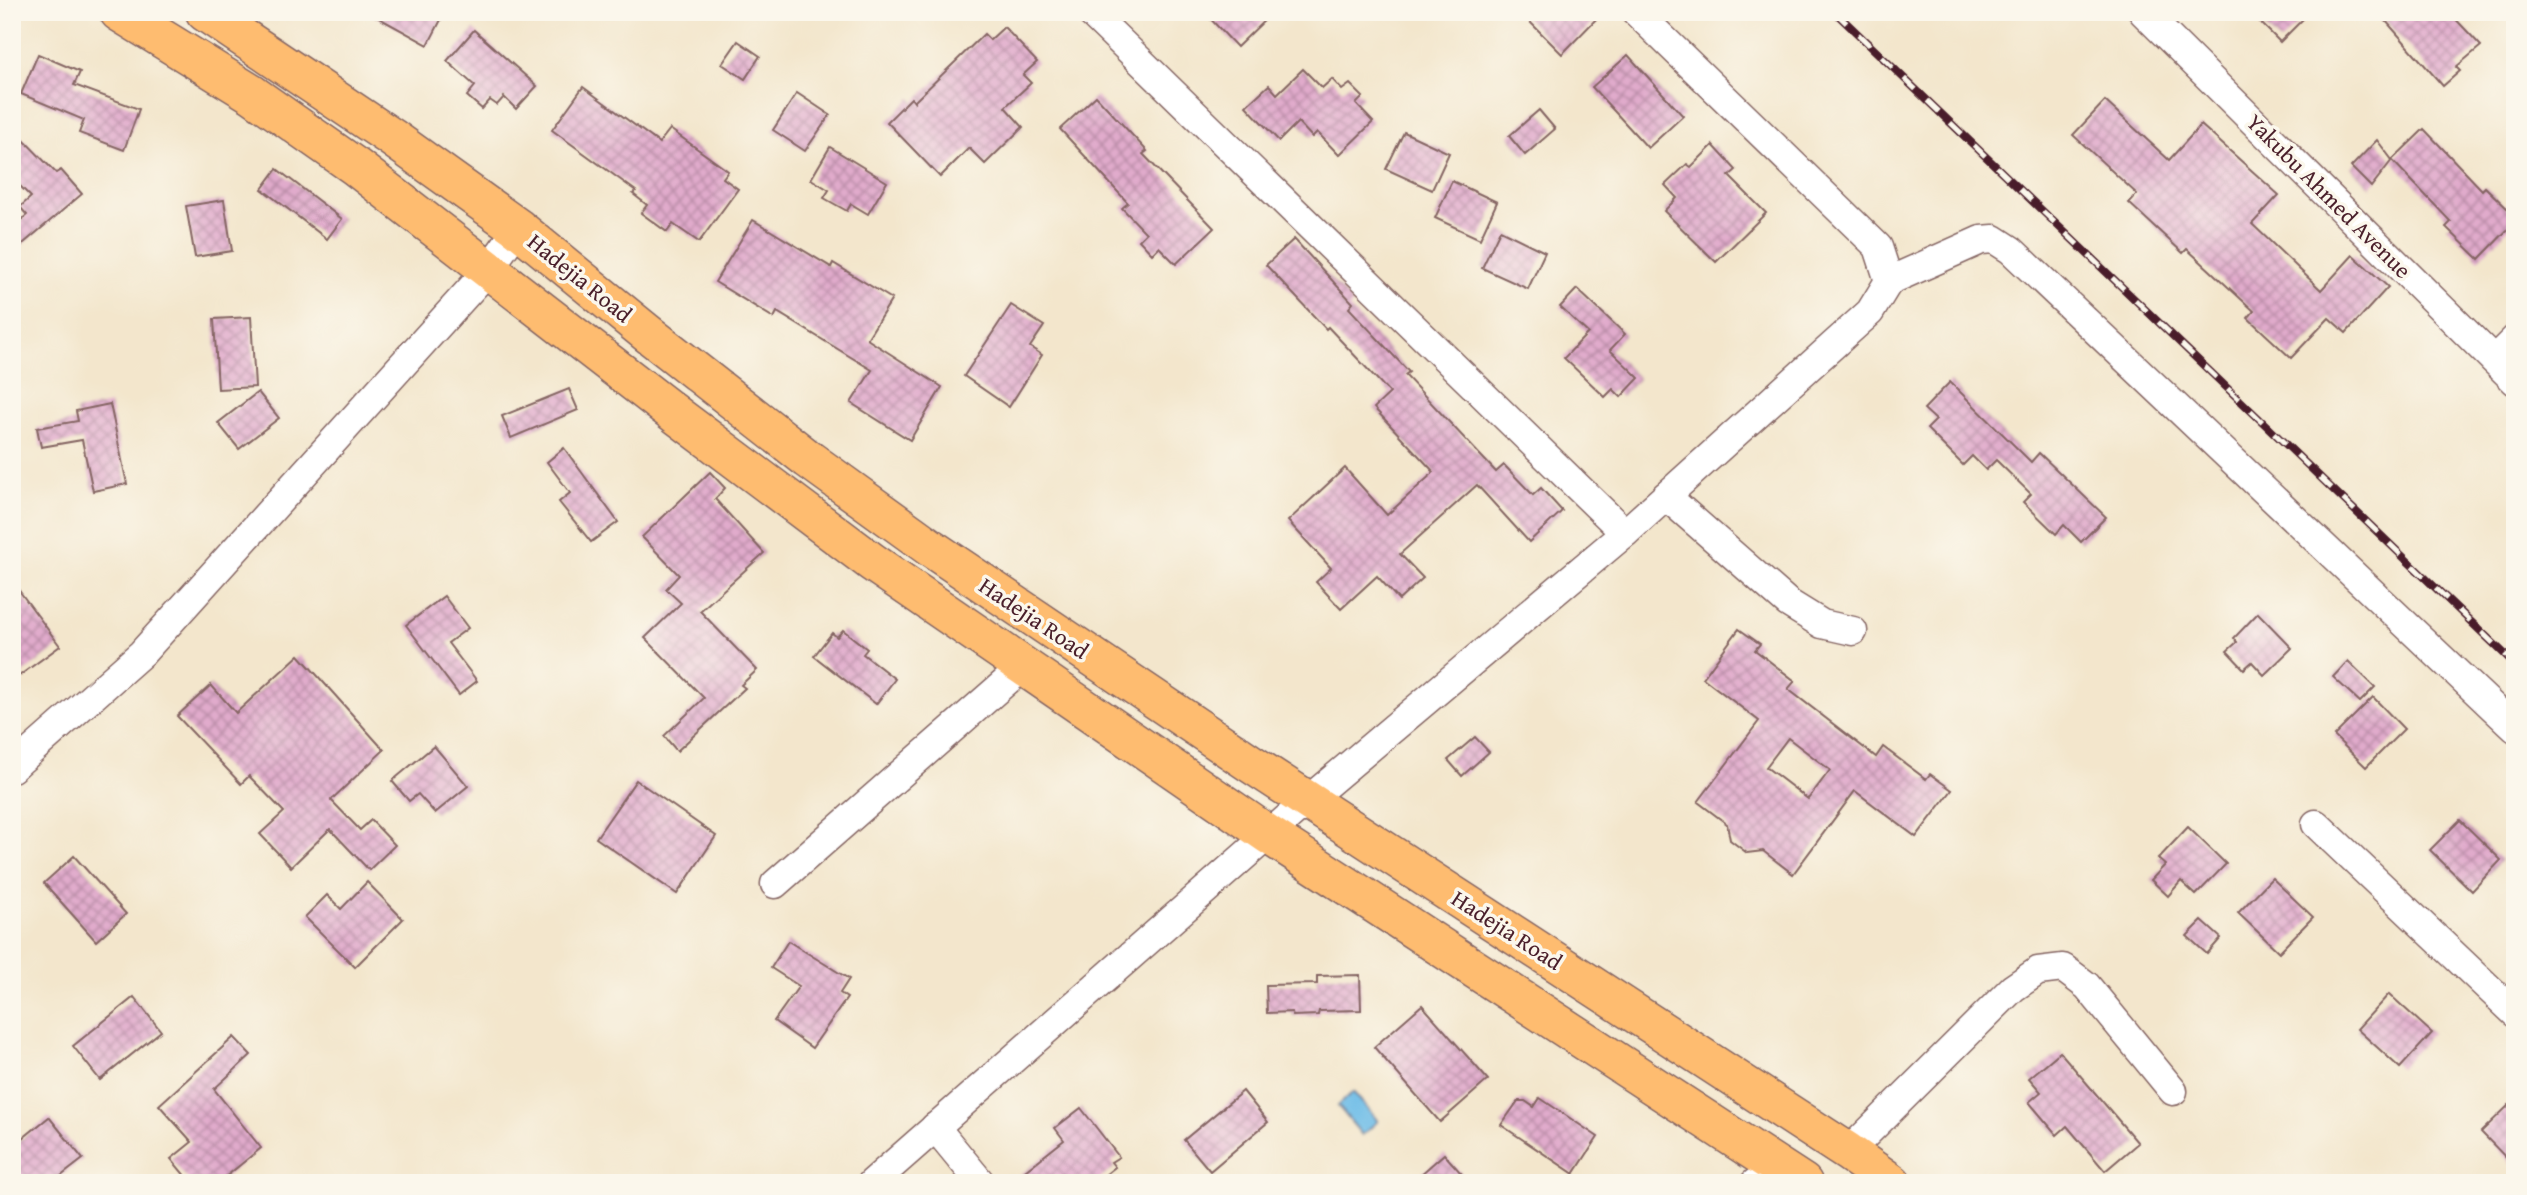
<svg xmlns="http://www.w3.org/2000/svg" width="2527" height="1195" font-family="'Gentium Book Plus',serif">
<defs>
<pattern id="building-cross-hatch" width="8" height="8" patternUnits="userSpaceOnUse" patternTransform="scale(1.75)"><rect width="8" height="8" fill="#e1abcc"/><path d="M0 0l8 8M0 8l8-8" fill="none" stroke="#b88ba6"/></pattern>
</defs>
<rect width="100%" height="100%" fill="#fbf7ec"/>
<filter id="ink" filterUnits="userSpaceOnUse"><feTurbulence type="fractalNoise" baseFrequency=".0143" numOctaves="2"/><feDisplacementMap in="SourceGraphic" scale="14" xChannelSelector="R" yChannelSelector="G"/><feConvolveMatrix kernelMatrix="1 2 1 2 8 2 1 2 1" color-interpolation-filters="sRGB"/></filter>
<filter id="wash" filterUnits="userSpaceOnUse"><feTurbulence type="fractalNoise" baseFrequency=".00686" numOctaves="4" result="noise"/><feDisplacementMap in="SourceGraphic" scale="28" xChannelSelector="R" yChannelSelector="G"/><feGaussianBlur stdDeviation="1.57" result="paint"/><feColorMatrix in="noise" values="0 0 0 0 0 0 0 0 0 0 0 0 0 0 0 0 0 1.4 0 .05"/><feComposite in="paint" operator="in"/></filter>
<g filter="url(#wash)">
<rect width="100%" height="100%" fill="#f3e6cc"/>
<!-- water -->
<polygon fill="#6cbce7" stroke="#5b6e89" stroke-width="2" points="1353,1092 1378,1121 1362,1135 1338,1106"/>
<g id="blocks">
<!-- building -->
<g fill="url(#building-cross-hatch)" fill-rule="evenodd">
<polygon points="368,12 445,12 428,45"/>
<polygon points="1204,12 1273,12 1237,47"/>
<polygon points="1520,12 1603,12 1562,54"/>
<polygon points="2250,12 2310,12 2280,42"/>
<polygon points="2378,12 2449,12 2481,46 2456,67 2460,71 2443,86"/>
<polygon points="1004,27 1037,62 1023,75 1031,83 1005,107 1023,127 985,164 969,148 940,177 887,122 911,98 914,102 984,34 990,40"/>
<polygon points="474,30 537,86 516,109 504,97 497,105 490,100 482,109 467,96 475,86 447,61"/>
<polygon points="738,41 760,56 745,79 722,64"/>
<polygon points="38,54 80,72 74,85 139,109 124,150 79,133 84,120 21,94"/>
<polygon points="1628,55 1683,116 1648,148 1592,87"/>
<polygon points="1303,69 1322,88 1332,79 1342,90 1350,84 1363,97 1356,104 1373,122 1339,155 1317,132 1312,137 1298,122 1279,141 1246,106 1269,85 1277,94"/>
<polygon points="583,87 659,143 670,129 728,171 723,178 738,189 699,242 673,224 667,232 641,213 647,205 633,194 636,191 552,130"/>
<polygon points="797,93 830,115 805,151 773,130"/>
<polygon points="1096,96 1147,151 1143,154 1214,228 1176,264 1159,247 1152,254 1139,240 1146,233 1122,208 1128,203 1060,129"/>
<polygon points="2105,101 2169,160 2201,125 2279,195 2252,224 2321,290 2353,255 2388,287 2346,333 2329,318 2291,358 2248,318 2254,311 2187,249 2183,253 2129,203 2137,194 2073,135"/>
<polygon points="1539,110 1555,129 1525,155 1509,136"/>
<polygon points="12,128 56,173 61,170 82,194 12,253 12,228 27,215 20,207 31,197 12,178"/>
<polygon points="2424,129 2482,190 2485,187 2515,216 2515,222 2479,259 2446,227 2451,222 2392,160"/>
<polygon points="1404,132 1449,153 1432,190 1386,169"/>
<polygon points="2377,140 2392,160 2371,187 2351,167"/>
<polygon points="1713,145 1736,170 1729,176 1766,213 1716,262 1664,211 1677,198 1665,185 1687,164 1691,167"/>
<polygon points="830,147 887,182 868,214 851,204 847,211 824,198 829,190 811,179"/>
<polygon points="277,169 342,219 327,239 262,189"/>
<polygon points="1452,181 1497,202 1480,239 1435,218"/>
<polygon points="224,200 232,251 195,257 186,206"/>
<polygon points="753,220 831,267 833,263 892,299 867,339 942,387 910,440 851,403 872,370 777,312 774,318 715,282"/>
<polygon points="1500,230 1545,252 1528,289 1482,268"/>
<polygon points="1294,239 1353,303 1349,308 1409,372 1405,375 1496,472 1504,465 1533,495 1541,488 1562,511 1529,542 1477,485 1400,554 1423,578 1399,600 1377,576 1341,609 1316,582 1331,568 1288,521 1345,468 1387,515 1434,472 1374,408 1390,393 1328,327 1326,329 1266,265"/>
<polygon points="1577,289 1625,334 1610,350 1639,378 1621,397 1613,389 1605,397 1564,358 1588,333 1560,307"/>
<polygon points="1011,305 1044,326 1030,347 1042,355 1009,407 964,376"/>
<polygon points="251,317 255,387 218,389 214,319"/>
<polygon points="1950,382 2031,462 2039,453 2106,517 2081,542 2064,525 2056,534 2023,502 2031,494 1996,460 1986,470 1972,456 1963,465 1927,429 1936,420 1924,409"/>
<polygon points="569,389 578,410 511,438 502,416"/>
<polygon points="258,392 279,418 239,449 218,423"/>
<polygon points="110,404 127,484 93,491 82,440 41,447 37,428 78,421 76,411"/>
<polygon points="564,448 618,522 591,542 559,502 570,493 547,462"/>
<polygon points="710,472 725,488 715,499 764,553 700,611 757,670 741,685 745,688 677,751 664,736 704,698 645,638 681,603 666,589 679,575 642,537"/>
<polygon points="12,581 60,646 12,681"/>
<polygon points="444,596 468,628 448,643 477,681 459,695 406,625"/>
<polygon points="2258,613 2292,648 2264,675 2252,662 2244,669 2227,651 2237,642 2234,638"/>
<path d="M1739 629 1760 644 1755 650 1795 681 1788 689 1876 757 1883 747 1926 779 1930 774 1952 790 1916 837 1855 791 1793 874 1763 851 1747 853 1730 840 1727 824 1698 802 1759 721 1703 678ZM1788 738 1830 770 1808 799 1766 767Z"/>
<polygon points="843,630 867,649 863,654 895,679 876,704 814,656 832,633 837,637"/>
<polygon points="299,655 384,750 331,800 360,830 371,820 395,845 369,870 330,829 291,867 260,834 284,812 249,776 241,784 177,716 211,685 236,713"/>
<polygon points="2348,661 2375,687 2360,702 2333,677"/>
<polygon points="2373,697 2404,729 2366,767 2334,736"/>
<polygon points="1475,737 1489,752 1462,776 1448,760"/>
<polygon points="434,746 468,786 435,813 418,794 409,801 392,781"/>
<polygon points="636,780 716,836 677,894 596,838"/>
<polygon points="2460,820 2501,860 2472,891 2430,850"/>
<polygon points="2188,827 2226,864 2196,895 2181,881 2168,896 2151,880 2165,865 2158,859"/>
<polygon points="74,856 126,914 96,941 44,883"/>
<polygon points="2272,878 2313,917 2279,952 2238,913"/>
<polygon points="367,882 403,919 355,967 305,917 327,895 341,909"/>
<polygon points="2202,921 2221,938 2207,954 2187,936"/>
<polygon points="788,941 849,979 840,993 847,998 812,1048 774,1021 799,986 771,968"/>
<polygon points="1360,975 1361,1010 1319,1011 1318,1015 1293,1016 1292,1012 1267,1013 1266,985 1317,984 1317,976"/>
<polygon points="2389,994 2432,1033 2400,1068 2357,1029"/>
<polygon points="134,997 161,1031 100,1080 73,1046"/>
<polygon points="1422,1005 1488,1080 1440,1122 1374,1047"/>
<polygon points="234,1037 251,1055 214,1089 261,1148 218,1183 191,1183 171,1159 192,1142 159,1105"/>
<polygon points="2060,1052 2138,1143 2105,1171 2067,1126 2057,1135 2029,1102 2041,1092 2029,1078"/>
<polygon points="1243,1091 1268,1122 1210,1171 1184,1140"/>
<polygon points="1540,1098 1598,1137 1574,1174 1501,1125 1518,1101 1525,1101 1534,1107"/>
<polygon points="2515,1099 2515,1167 2481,1132"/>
<polygon points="1081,1108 1119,1157 1111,1162 1115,1167 1095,1183 1010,1183 1064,1140 1055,1128"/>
<polygon points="49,1117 83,1159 52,1183 12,1183 12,1147"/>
<polygon points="1444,1154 1470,1183 1411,1183"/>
</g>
</g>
</g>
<g filter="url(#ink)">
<use href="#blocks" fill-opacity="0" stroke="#856563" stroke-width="2"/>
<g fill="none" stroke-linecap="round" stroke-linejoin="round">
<!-- minor casing -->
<g stroke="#856563" stroke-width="31">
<g id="minor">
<polyline points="1090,12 1625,533"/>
<polyline points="2143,12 2515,381"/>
<polyline points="1889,281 1981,240 1994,239 2011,250 2515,728"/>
<polyline points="2494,360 2515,339"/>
<polyline points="1666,496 1788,603 1822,624 1853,631"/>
<polyline points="12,768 142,653 489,269 518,228"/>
<polyline points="2316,824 2515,1013"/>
<polyline points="775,884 1024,666"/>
<polyline points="935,1127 981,1183"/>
<polyline points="1848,1152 2013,988 2038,971 2063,968 2087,986 2173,1091"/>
<polyline points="872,1183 1308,800 1625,533 1870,312 1889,281 1878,247 1636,12"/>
<polyline points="1755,1183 1778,1166"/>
</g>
</g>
<!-- primary casing -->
<g stroke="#856563" stroke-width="41">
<g id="primary">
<polyline points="119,12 252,94 356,167 679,417 872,562 1269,835 1803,1183"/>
<polyline points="205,12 391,137 518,228 647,333 808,459 931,548 1250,763 1848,1152 1892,1183"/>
</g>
</g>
<!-- minor -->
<use href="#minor" stroke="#fff" stroke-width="28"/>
<!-- primary -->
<use href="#primary" stroke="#febc70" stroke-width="38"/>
<!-- rail casing -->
<g stroke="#4a1f2b" stroke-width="8">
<polyline id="rail" points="1835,12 2515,664"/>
</g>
<!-- rail -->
<use href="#rail" stroke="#fbf7ec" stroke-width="5" stroke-dasharray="16" stroke-linecap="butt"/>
</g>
</g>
<g text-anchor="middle" stroke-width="7" stroke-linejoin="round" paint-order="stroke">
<!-- street labels -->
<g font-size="23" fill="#4a1f2b" stroke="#fbf7ec">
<text transform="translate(2329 196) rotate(45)" y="8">Yakubu Ahmed Avenue</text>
<text transform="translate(580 278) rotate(39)" y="8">Hadejia Road</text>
<text transform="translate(1034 618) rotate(34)" y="8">Hadejia Road</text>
<text transform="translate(1507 930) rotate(33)" y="8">Hadejia Road</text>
</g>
</g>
<!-- margin -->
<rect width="2527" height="1195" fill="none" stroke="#fbf7ec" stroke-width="42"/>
</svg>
